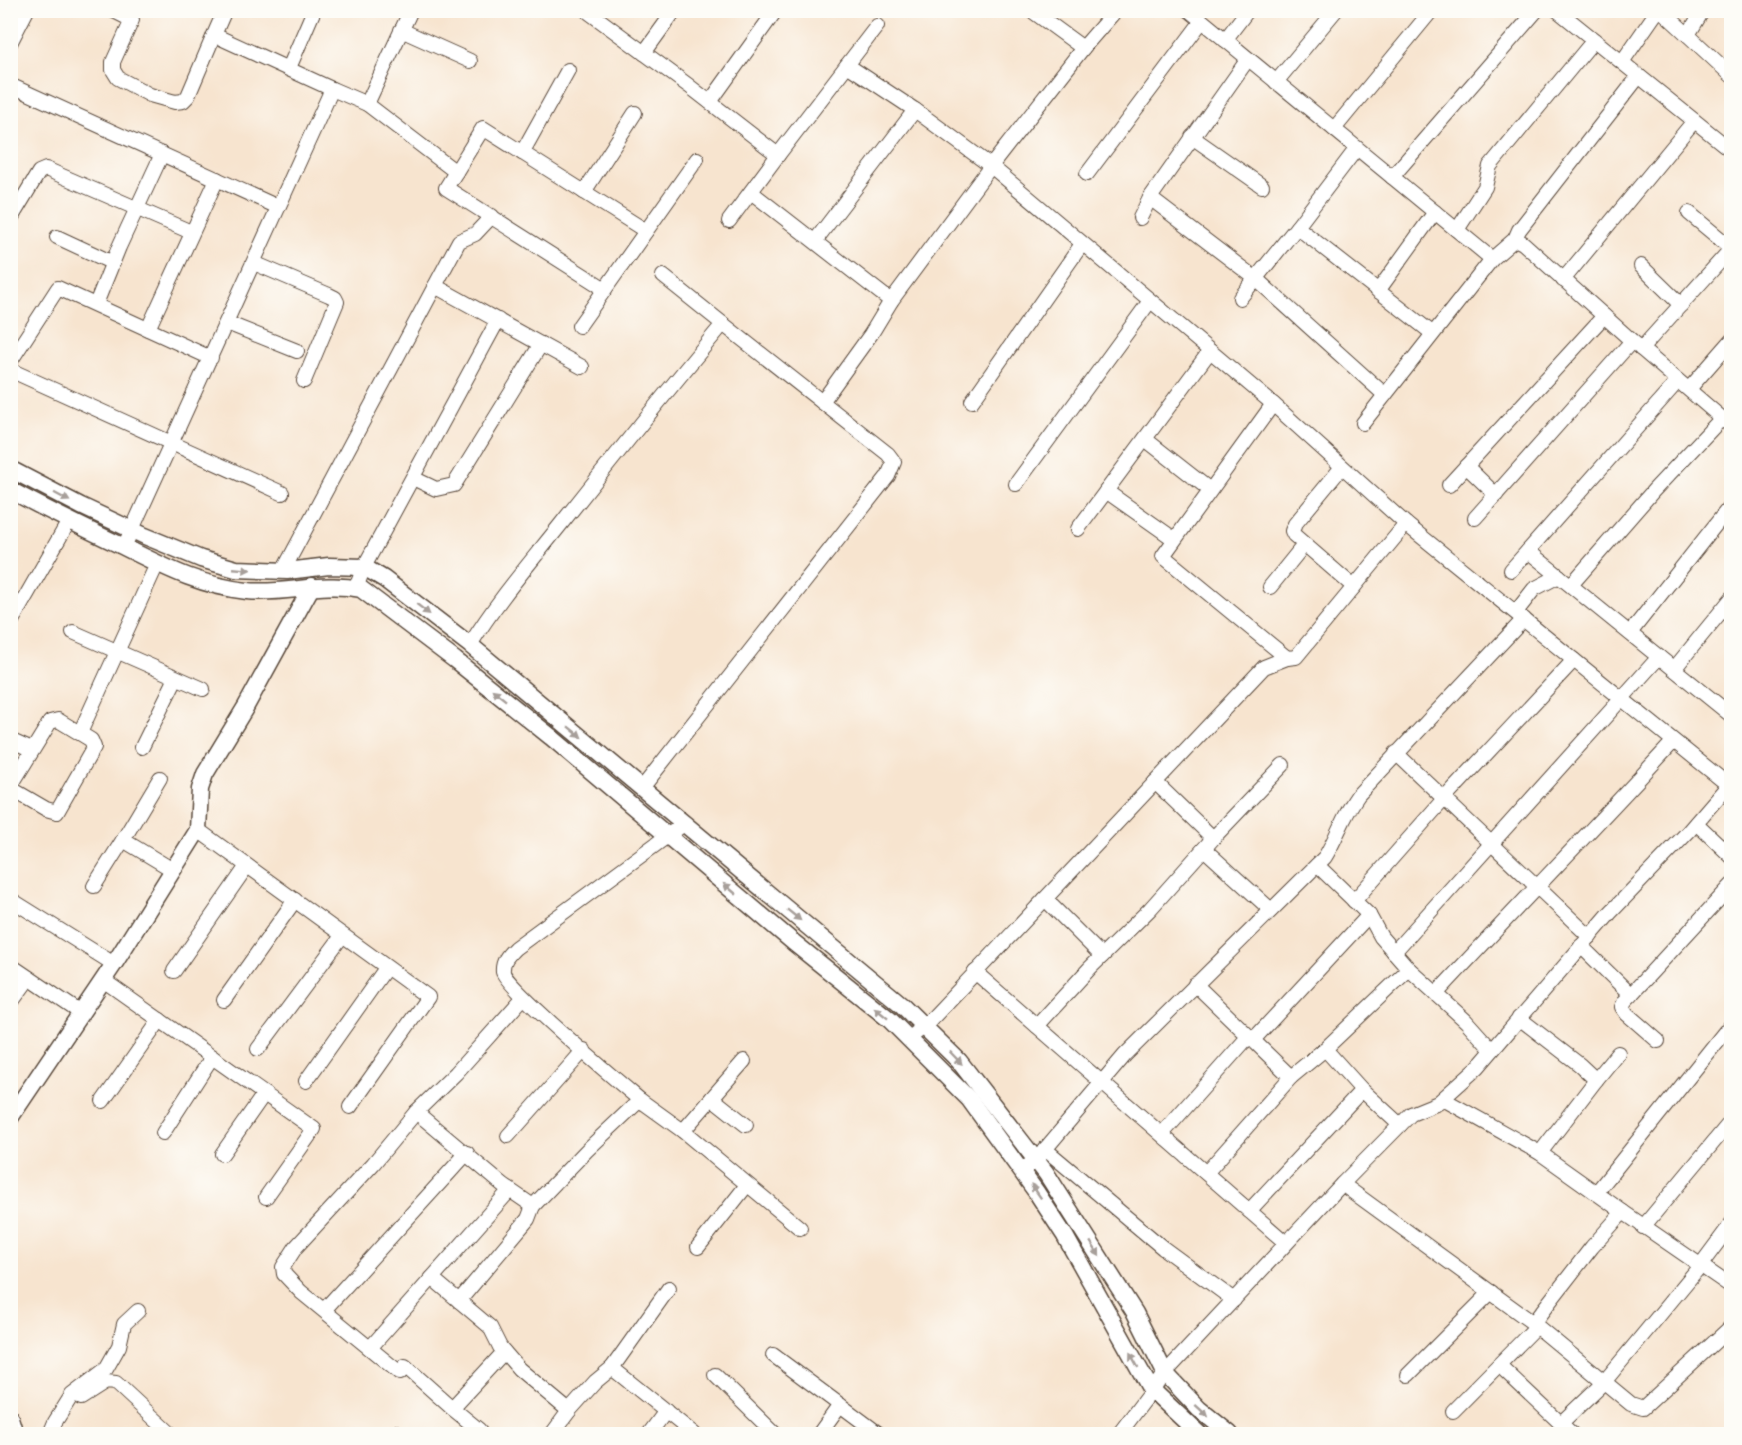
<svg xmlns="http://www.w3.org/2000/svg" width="1742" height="1445" font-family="'Libre Caslon Text',serif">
<rect width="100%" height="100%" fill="#fdfcf7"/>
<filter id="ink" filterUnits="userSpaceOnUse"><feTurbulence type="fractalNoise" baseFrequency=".0167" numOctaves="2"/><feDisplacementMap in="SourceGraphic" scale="12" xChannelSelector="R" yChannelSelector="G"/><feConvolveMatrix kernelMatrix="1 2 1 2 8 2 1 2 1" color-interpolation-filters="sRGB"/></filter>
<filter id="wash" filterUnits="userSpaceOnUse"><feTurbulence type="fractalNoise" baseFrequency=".008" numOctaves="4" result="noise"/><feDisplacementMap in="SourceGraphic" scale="24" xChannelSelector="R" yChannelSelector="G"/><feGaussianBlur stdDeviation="1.35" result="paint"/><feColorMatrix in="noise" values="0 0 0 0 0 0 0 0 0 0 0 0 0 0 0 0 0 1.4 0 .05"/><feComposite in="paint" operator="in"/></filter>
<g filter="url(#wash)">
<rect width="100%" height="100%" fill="#f7e4cf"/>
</g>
<g filter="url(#ink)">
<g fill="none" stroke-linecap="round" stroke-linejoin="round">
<!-- minor casing -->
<g stroke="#574639" stroke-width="16">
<g id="minor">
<polyline points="112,10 132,20 113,62 113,70 118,78 150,95 175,102 183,101 188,96 214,35 332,89"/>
<polyline points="586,10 689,86 778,155"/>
<polyline points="1031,10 1083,48"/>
<polyline points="1189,10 1492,259"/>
<polyline points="1557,10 1732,151"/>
<polyline points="1661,10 1732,76"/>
<polyline points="401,30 470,61"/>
<polyline points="214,35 225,10"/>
<polyline points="1688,35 1703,10"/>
<polyline points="1225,40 1248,10"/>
<polyline points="10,43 27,10"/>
<polyline points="644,53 675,10"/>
<polyline points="1622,62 1658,10"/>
<polyline points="847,65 915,110 991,166 1273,404 1406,524 1732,788"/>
<polyline points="289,68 314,10"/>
<polyline points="1276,82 1336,10"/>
<polyline points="10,85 278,207"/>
<polyline points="710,102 776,10"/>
<polyline points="367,104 456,172"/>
<polyline points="1334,129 1432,10"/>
<polyline points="1192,137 1262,186"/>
<polyline points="1357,148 1297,227 1432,333"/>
<polyline points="522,153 568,70"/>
<polyline points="1087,174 1202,21"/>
<polyline points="1392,177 1537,10"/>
<polyline points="584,192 635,113"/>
<polyline points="751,192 891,301"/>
<polyline points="1150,198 1255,278 1385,395"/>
<polyline points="1689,213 1731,248"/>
<polyline points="1140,218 1150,198 1248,59"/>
<polyline points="10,220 39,172 46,169 191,232"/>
<polyline points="729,221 778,155 877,26"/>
<polyline points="1457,230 1485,187 1490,166 1594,40"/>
<polyline points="57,237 113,263"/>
<polyline points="1515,239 1519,230 1639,76"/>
<polyline points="815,241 915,110"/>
<polyline points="254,263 329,295 335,298 337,302 304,381"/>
<polyline points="1641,266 1681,305"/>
<polyline points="1563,280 1694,121"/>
<polyline points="435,286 582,367"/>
<polyline points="605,289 446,188 483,128 646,231"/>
<polyline points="1378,291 1435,212"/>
<polyline points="1240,298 1297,227"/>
<polyline points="96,304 119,247 162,154"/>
<polyline points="227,323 297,351"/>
<polyline points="579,326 697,159"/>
<polyline points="148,329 217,179"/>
<polyline points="1641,349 1732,248"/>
<polyline points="10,362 58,288 211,358"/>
<polyline points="10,370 282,493"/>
<polyline points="1689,389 1732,340"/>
<polyline points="972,401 1082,244"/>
<polyline points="822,402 871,334 891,301 991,166 1083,48 1116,10"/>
<polyline points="1273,404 1163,556 1287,658"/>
<polyline points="1363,423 1492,259 1515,239 1523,243 1632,341 1732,427"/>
<polyline points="1145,439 1210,490"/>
<polyline points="1466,466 1496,495"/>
<polyline points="1342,467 1295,524 1292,531 1294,535 1354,587"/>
<polyline points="413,478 436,489 454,485 541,344"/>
<polyline points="1016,484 1150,301"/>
<polyline points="1449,485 1604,316"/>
<polyline points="1106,491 1174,539"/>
<polyline points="1475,518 1632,341"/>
<polyline points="1078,529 1210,351"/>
<polyline points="124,547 332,89 367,104 411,10"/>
<polyline points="1528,551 1732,716"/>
<polyline points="1511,570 1678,381"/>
<polyline points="283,571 459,241 475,234 492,216"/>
<polyline points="1571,585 1654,490 1722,418"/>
<polyline points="1270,587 1304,545"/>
<polyline points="356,588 364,567 498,320"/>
<polyline points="1516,612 1534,589 1559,576"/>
<polyline points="10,624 69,521"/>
<polyline points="73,632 203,689"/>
<polyline points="1630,633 1732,504"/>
<path d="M470 645C496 602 530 563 561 524 614 457 668 390 723 324L663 276"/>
<polyline points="1674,669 1732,598"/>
<polyline points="80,733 157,564"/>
<polyline points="10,740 32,750"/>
<polyline points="142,747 176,678"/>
<polyline points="1396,753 1590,937"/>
<polyline points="160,778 123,840 173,870"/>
<polyline points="1155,782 1213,838"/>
<polyline points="10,787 50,722 58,720 91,740 94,747 57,812 46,809 10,788"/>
<polyline points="642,788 888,476 894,462 888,454 723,324"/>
<polyline points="1696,823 1732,857"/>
<polyline points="198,830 428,997 350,1107"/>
<polyline points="1204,849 1271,910"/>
<polyline points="1317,865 1369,915 1381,937 1409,969 1466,1021 1492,1050"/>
<polyline points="94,886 123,840"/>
<polyline points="10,899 114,964"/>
<polyline points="1045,899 1102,956"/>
<polyline points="1354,901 1444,799 1574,660"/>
<polyline points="1581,946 1631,995"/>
<polyline points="1394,952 1659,657"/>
<polyline points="10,965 81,1013"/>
<polyline points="174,971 247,866"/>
<polyline points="975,972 1286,1243"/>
<polyline points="103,980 314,1129 266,1197"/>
<polyline points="1195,984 1291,1077 1206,1173"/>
<path d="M1436 994C1515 909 1595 827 1673 742"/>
<polyline points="224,1000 295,900"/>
<polyline points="10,1004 29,978"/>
<polyline points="1519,1018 1580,1065 1596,1080 1540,1153"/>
<polyline points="1037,1026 1090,968 1150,909 1217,834 1283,765"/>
<polyline points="908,1039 924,1027 1264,667 1287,658 1296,657 1406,524"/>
<polyline points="1253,1040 1369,915"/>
<polyline points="1658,1041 1627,1014 1622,1007 1625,1001 1732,885"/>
<polyline points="258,1049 342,936"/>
<polyline points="1291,1077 1325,1049"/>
<polyline points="1596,1080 1618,1053"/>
<polyline points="306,1081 386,968"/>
<polyline points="712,1098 746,1125"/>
<polyline points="640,1100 683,1131 800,1228"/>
<polyline points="103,1101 160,1020"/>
<path d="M416 1112 504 1186 533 1206 587 1150 640 1100C621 1084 505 987 503 972 502 961 508 955 515 948L685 823"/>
<polyline points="1400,1125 1362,1090 1325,1049 1409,969"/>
<polyline points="683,1131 744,1061"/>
<polyline points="163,1133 212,1057"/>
<polyline points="1162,1134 1249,1036"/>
<polyline points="508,1136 584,1050"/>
<polyline points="1045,1149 1163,1248 1234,1300"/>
<polyline points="222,1154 264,1094"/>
<path d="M1021 1171 1036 1160 1125 1055 1325 857C1337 837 1344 814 1358 795L1524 619"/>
<polyline points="1342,1184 1533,1323 1592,1247 1623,1212 1540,1153 1443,1099"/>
<polyline points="1596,1193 1732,1023"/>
<polyline points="1249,1211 1362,1090"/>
<polyline points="1623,1212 1732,1287"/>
<polyline points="1643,1227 1732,1120"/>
<polyline points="698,1247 747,1185"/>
<polyline points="432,1278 490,1327 500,1347 519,1369 569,1411 595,1382 612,1368 694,1434"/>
<polyline points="459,1301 528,1219 533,1206"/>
<polyline points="324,1310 467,1153"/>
<polyline points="1533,1323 1631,1404 1643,1408 1732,1326"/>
<polyline points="370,1348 510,1190"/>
<polyline points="773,1355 879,1434"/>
<polyline points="1499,1365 1572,1434"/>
<polyline points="612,1368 669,1288"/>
<polyline points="715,1375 775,1434"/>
<polyline points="1408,1375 1491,1292"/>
<polyline points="81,1398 106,1382 116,1383 171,1434"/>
<polyline points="452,1408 405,1366 400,1373 301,1292 284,1274 283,1267 296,1247 373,1164 416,1112 456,1073 523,998"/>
<polyline points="1453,1411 1537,1326"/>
<polyline points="1561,1423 1604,1382 1700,1266 1732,1223"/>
<polyline points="50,1434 55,1422 72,1395 106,1369 119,1346 124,1324 138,1311"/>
<polyline points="393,1434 395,1432"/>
<polyline points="476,1434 479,1430 452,1408 504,1352"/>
<polyline points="552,1434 569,1411"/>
<polyline points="649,1434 666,1411"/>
<polyline points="819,1434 840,1405"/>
<polyline points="1119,1434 1165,1373 1342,1184 1411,1114 1438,1103 1478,1067 1610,913 1688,832 1732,781"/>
</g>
</g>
<!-- tertiary casing -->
<g stroke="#574639" stroke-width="19">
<g id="tertiary">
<polyline points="10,469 81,506 145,536 201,559 236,569 287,571 329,566 364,567 384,579 470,645 902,1005 959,1061 1046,1173 1135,1313 1165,1373 1199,1409 1230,1434"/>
<path d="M10 490C47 510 84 528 122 546 165 567 197 585 247 591 285 595 321 581 361 589L455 660 551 737 793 942 890 1020 969 1099 1037 1193 1065 1236 1150 1388 1199 1434"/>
<polyline points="10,1118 114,964 198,830 200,789 205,774 245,708 312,586"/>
<polyline points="10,1418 15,1434"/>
</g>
</g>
<!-- minor -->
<use href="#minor" stroke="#fff" stroke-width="14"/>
<!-- tertiary -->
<use href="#tertiary" stroke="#fff" stroke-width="16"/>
</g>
<!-- one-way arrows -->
<defs><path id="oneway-solid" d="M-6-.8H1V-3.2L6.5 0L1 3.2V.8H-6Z" transform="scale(1.5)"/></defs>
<g fill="#a79f9a">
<use href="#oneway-solid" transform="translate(62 497) rotate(28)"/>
<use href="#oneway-solid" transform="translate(242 569) rotate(5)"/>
<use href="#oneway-solid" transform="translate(423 609) rotate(38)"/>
<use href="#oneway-solid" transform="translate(499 695) rotate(-141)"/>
<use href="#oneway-solid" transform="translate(575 732) rotate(39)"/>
<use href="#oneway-solid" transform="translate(730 889) rotate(-140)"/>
<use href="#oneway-solid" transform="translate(794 915) rotate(39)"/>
<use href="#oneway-solid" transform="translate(881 1013) rotate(-141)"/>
<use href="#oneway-solid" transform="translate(956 1058) rotate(46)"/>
<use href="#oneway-solid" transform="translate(1036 1191) rotate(-125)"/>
<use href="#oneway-solid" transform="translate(1095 1249) rotate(58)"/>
<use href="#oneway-solid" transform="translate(1134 1360) rotate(-119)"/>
<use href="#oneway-solid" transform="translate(1202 1411) rotate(42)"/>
</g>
</g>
<!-- margin -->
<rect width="1742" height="1445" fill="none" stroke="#fdfcf7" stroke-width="36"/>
</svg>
